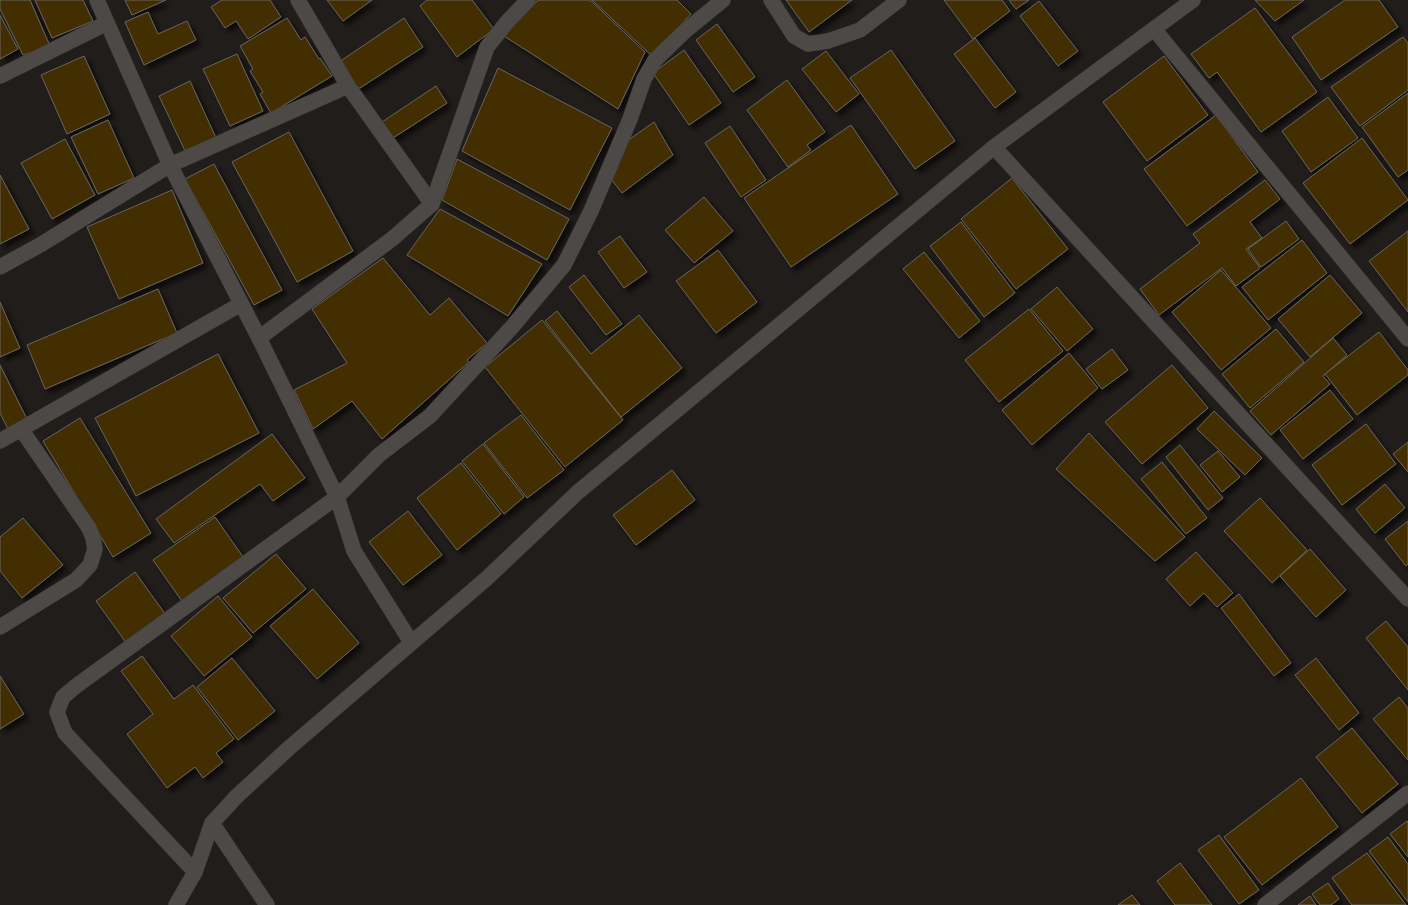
<svg xmlns="http://www.w3.org/2000/svg" width="1408" height="905" font-family="'PT Sans',sans-serif">
<defs>
<filter id="shadow"><feDropShadow dx="4.5" dy="4.5" stdDeviation="2.5" flood-color="#0009"/></filter>
</defs>
<rect width="100%" height="100%" fill="#211d1b"/>
<!-- building -->
<g fill="#422f00" stroke="#676560" filter="url(#shadow)">
<polygon points="0,0 30,0 50,46 23,55 0,9"/>
<polygon points="35,0 83,0 93,21 52,38"/>
<polygon points="125,0 166,0 132,15"/>
<polygon points="222,0 270,0 281,17 248,39 236,21 225,28 211,7"/>
<polygon points="327,0 372,0 343,21"/>
<polygon points="427,0 472,0 494,29 457,57 420,6"/>
<polygon points="538,0 590,0 645,52 618,109 504,36"/>
<polygon points="592,0 677,0 691,14 652,56"/>
<polygon points="786,0 852,0 809,32"/>
<polygon points="944,0 1002,0 1010,11 973,39"/>
<polygon points="1009,0 1029,0 1016,9"/>
<polygon points="1255,0 1304,0 1275,21"/>
<polygon points="1345,0 1379,0 1398,27 1321,80 1292,37"/>
<polygon points="1039,1 1078,51 1058,66 1020,16"/>
<polygon points="1255,8 1317,92 1261,132 1217,72 1209,78 1191,54"/>
<polygon points="148,12 158,34 187,21 196,40 144,65 125,22"/>
<polygon points="0,15 18,49 0,59"/>
<polygon points="287,18 301,40 305,37 319,59 320,58 332,76 271,113 260,94 263,92 250,71 253,69 240,46"/>
<polygon points="404,18 423,47 360,88 348,86 342,60"/>
<polygon points="717,24 755,77 733,92 696,40"/>
<polygon points="1403,37 1408,43 1408,90 1360,126 1331,87"/>
<polygon points="975,38 1016,92 995,108 954,54"/>
<polygon points="684,50 721,103 689,125 653,73"/>
<polygon points="891,50 955,141 915,169 850,78"/>
<polygon points="826,51 859,94 836,112 802,69"/>
<polygon points="237,54 263,111 230,126 203,69"/>
<polygon points="84,56 110,114 67,134 41,75"/>
<polygon points="1164,56 1208,115 1147,161 1103,102"/>
<polygon points="498,68 612,128 570,210 462,151"/>
<polygon points="787,80 825,132 807,145 811,150 788,167 747,110"/>
<polygon points="190,81 217,140 186,153 159,96"/>
<polygon points="436,86 447,103 390,140 379,124"/>
<polygon points="1408,93 1408,170 1398,177 1362,127"/>
<polygon points="1328,97 1358,138 1311,172 1282,131"/>
<polygon points="1216,115 1258,172 1187,226 1144,169"/>
<polygon points="108,120 134,178 98,194 71,137"/>
<polygon points="654,122 673,155 622,193 608,175 623,144"/>
<polygon points="851,125 898,194 791,267 744,198"/>
<polygon points="730,126 766,180 741,197 705,143"/>
<polygon points="289,132 353,251 297,282 232,162"/>
<polygon points="1362,138 1408,200 1350,244 1303,183"/>
<polygon points="65,139 95,195 52,219 21,163"/>
<polygon points="457,159 569,219 547,260 442,200"/>
<polygon points="214,164 282,290 254,305 185,179"/>
<polygon points="0,175 29,229 0,244"/>
<polygon points="1012,178 1068,249 1016,289 961,219"/>
<polygon points="1265,180 1280,199 1250,222 1262,238 1246,249 1260,268 1236,286 1222,268 1159,315 1140,289 1200,243 1193,234"/>
<polygon points="172,190 203,263 119,299 87,227"/>
<polygon points="704,197 733,231 694,263 665,230"/>
<polygon points="440,209 542,264 508,316 407,255"/>
<polygon points="1286,221 1299,239 1261,267 1248,249"/>
<polygon points="961,222 1015,293 984,317 930,246"/>
<polygon points="1408,231 1408,312 1369,261"/>
<polygon points="620,236 647,272 624,288 598,252"/>
<polygon points="1302,240 1327,273 1268,320 1242,287"/>
<polygon points="718,250 757,302 716,333 676,281"/>
<polygon points="924,252 980,321 959,338 903,269"/>
<polygon points="383,258 430,315 449,298 487,343 467,360 469,362 382,439 352,401 313,429 294,390 347,363 312,309"/>
<polygon points="1221,270 1271,328 1221,370 1172,312"/>
<polygon points="584,275 622,324 606,335 569,287"/>
<polygon points="1330,275 1362,313 1310,357 1278,319"/>
<polygon points="1057,287 1093,329 1067,351 1031,309"/>
<polygon points="158,289 177,333 45,389 27,345"/>
<polygon points="0,302 20,348 0,357"/>
<polygon points="1029,309 1063,351 999,402 965,360"/>
<polygon points="557,311 591,354 639,315 682,368 621,417 545,321"/>
<polygon points="542,320 623,420 565,467 485,367"/>
<polygon points="1276,329 1304,362 1250,408 1222,374"/>
<polygon points="1379,332 1408,370 1408,375 1357,415 1325,374"/>
<polygon points="1333,338 1347,355 1323,376 1330,384 1271,435 1250,411"/>
<polygon points="1112,349 1128,370 1102,389 1086,369"/>
<polygon points="1069,353 1098,388 1032,445 1002,410"/>
<polygon points="218,354 259,433 136,496 95,418"/>
<polygon points="0,365 28,421 9,431 0,413"/>
<polygon points="1172,365 1208,408 1142,464 1105,422"/>
<polygon points="1330,390 1353,419 1303,459 1280,430"/>
<polygon points="1214,411 1262,458 1245,475 1197,429"/>
<polygon points="521,415 564,470 527,498 484,443"/>
<polygon points="80,418 151,533 113,557 43,441"/>
<polygon points="1366,424 1396,464 1342,505 1312,465"/>
<polygon points="1089,433 1185,537 1155,561 1056,469"/>
<polygon points="272,434 305,478 273,501 260,484 174,543 156,519"/>
<polygon points="1408,442 1408,472 1393,454"/>
<polygon points="483,444 524,497 504,514 462,461"/>
<polygon points="1180,445 1223,498 1208,510 1166,457"/>
<polygon points="1218,451 1240,477 1222,492 1200,465"/>
<polygon points="1162,462 1207,518 1186,534 1141,479"/>
<polygon points="461,463 501,514 457,550 417,498"/>
<polygon points="672,470 695,500 636,545 613,515"/>
<polygon points="1385,484 1405,508 1375,533 1356,509"/>
<polygon points="1260,498 1307,550 1272,583 1224,531"/>
<polygon points="408,511 442,555 403,585 369,542"/>
<polygon points="215,517 246,561 184,604 153,560"/>
<polygon points="23,518 63,565 22,598 0,571 0,537"/>
<polygon points="1408,521 1408,564 1406,566 1385,539"/>
<polygon points="1310,549 1346,590 1316,617 1280,576"/>
<polygon points="1196,552 1233,593 1217,607 1204,593 1190,606 1166,579"/>
<polygon points="276,554 306,589 253,633 223,598"/>
<polygon points="135,572 166,615 127,644 96,601"/>
<polygon points="313,589 359,643 317,679 270,626"/>
<polygon points="1239,594 1291,663 1274,676 1221,608"/>
<polygon points="218,596 252,637 204,676 171,636"/>
<polygon points="1386,621 1408,647 1408,690 1366,638"/>
<polygon points="142,656 174,699 193,685 234,739 216,753 223,762 203,778 195,767 167,788 127,734 153,714 121,671"/>
<polygon points="232,658 275,711 238,740 197,687"/>
<polygon points="1316,658 1359,713 1339,730 1295,675"/>
<polygon points="0,676 24,714 0,729"/>
<polygon points="1399,697 1408,708 1408,760 1373,719"/>
<polygon points="1352,728 1398,784 1362,813 1316,757"/>
<polygon points="1301,778 1338,827 1262,885 1224,837"/>
<polygon points="1407,821 1408,822 1408,857 1390,834"/>
<polygon points="1219,835 1259,890 1239,904 1198,850"/>
<polygon points="1388,837 1408,864 1408,902 1369,851"/>
<polygon points="1367,853 1406,905 1352,905 1332,878"/>
<polygon points="1180,863 1212,905 1175,905 1157,881"/>
<polygon points="1328,883 1339,899 1331,905 1320,905 1312,894"/>
<polygon points="1132,895 1140,905 1118,905"/>
<polygon points="1310,896 1316,905 1298,905"/>
</g>
<g fill="none" stroke-linecap="round" stroke-linejoin="round">
<!-- minor casing -->
<g stroke="#3b3837" stroke-width="16">
<g id="minor">
<polyline points="97,0 170,165 259,338 337,497 354,551 411,642"/>
<polyline points="298,0 348,86 432,204"/>
<polyline points="771,0 794,36 808,44 828,41 860,30 899,0"/>
<polyline points="1154,29 1408,339"/>
<polyline points="0,76 107,23"/>
<polyline points="994,147 1408,599"/>
<polyline points="0,267 40,245 170,165 348,86"/>
<polyline points="259,338 392,239 432,204 487,47 508,21 528,0"/>
<polyline points="0,441 241,304"/>
<polyline points="0,627 76,580 90,565 95,549 93,538 89,528 21,429"/>
<polyline points="212,823 267,905"/>
<polyline points="195,872 65,733 57,712 63,697 76,686 337,497 379,455 430,416 512,327 564,265 591,211 630,119 644,79 655,60 685,31 723,0"/>
<polyline points="176,905 195,872 212,823 237,796 289,748 486,579 578,492 994,147 1193,0"/>
<polyline points="1265,905 1408,793"/>
</g>
</g>
<!-- minor -->
<use href="#minor" stroke="#4d4946" stroke-width="15"/>
</g>
</svg>
